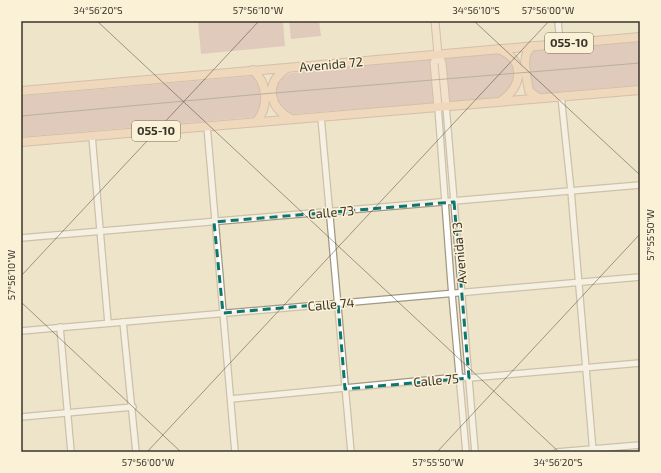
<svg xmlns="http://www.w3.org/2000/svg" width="661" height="473" font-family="'Exo 2',sans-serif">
<rect width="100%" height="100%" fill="#eee4ca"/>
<!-- green -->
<g fill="#ccaba9">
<polygon points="198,21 283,21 285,46 201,54"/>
<polygon points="289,21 319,21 321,36 291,39"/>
<polygon points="640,39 640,85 536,94 531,90 527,55 530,50"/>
<path d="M497 53C506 56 513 61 515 72 516 82 510 92 500 96 491 101 460 101 448 102L444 57Z"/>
<path d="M431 58 435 103 294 114C270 109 269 83 291 73Z"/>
<path d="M252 76C264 80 261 100 262 111L257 117 21 137V96Z"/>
</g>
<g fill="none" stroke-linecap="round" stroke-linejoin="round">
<!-- minor casing -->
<g stroke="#a29880" stroke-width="8">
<g id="minor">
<polyline points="558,21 560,44"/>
<polyline points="561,96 571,191 593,452"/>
<polyline points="446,106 475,452"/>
<polyline points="438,107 451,283 466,452"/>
<polyline points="321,117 351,452"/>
<polyline points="207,126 235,452"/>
<polyline points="92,136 108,323"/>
<polyline points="21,238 640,185"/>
<polyline points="123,322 136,452"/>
<polyline points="60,327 71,452"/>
<polyline points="21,331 640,277"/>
<polyline points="231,399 459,377 469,378 640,363"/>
<polyline points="21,417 133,407"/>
<polyline points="557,452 640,445"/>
</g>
</g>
<!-- major casing -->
<g stroke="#b09580" stroke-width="9">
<g id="major">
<polyline points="435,21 438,54 442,63 446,106"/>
<polyline points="438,107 434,63 438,54"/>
</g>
</g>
<!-- highway casing -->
<g stroke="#b09580" stroke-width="10">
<g id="highway">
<path d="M532 46C520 56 527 77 529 91L538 98"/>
<path d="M498 49C526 59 523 87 501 101"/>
<path d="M286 69C264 84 269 107 291 119"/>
<path d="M253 70C268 83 269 108 256 122"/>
<polyline points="21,91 640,37"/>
<polyline points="21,142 640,90"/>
</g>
</g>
<!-- minor -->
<use href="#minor" stroke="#fff" stroke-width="5.5"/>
<!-- major -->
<use href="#major" stroke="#f7dfce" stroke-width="7"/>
<!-- highway -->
<use href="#highway" stroke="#f1c9ae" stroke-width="8"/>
<!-- tram -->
<polyline stroke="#797363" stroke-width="1" points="21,116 250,95 640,63"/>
</g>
<!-- marked area -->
<path d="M0 0H661V473H0ZM454 202 469 378 345 389 338 303 223 313 214 222Z" fill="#eee4ca" fill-opacity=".55" fill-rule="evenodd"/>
<path fill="none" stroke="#0f766e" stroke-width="3" stroke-dasharray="8 5" stroke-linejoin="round" d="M454 202 469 378 345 389 338 303 223 313 214 222Z"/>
<!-- ticks -->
<path fill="none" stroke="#38342a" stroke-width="1" stroke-opacity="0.45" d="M97 21 559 452M474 21 640 175M21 276 259 21M21 302 181 452M147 452 549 21M437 452 640 234"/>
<g text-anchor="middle" stroke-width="3" stroke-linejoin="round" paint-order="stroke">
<!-- shield labels -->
<g fill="#fbf1d7" stroke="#726d5e" stroke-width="1">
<rect x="545" y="33" width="48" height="20" rx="3"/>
<rect x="132" y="121" width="48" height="20" rx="3"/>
</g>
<g font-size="12" font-weight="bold" fill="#38342a">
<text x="569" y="47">055-10</text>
<text x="156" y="135">055-10</text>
</g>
<!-- street labels -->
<g font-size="13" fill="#38342a" stroke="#fbf1d7">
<text transform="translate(331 64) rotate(-5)" y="5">Avenida 72</text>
<text transform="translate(331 212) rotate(-5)" y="5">Calle 73</text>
<text transform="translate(459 253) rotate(-95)" y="5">Avenida 13</text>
<text transform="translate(331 304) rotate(-5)" y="5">Calle 74</text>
<text transform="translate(436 380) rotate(-5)" y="5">Calle 75</text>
</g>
</g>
<!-- border -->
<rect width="661" height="473" fill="none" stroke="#fbf1d7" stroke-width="44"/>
<rect x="22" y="22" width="617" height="429" fill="none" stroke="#38342a" stroke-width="1.5"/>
<g font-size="10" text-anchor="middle" fill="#38342a">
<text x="98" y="14">34°56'20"S</text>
<text x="258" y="14">57°56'10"W</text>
<text x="476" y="14">34°56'10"S</text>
<text x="548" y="14">57°56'00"W</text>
<text transform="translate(650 235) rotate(-90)" y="4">57°55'50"W</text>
<text transform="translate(11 275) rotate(-90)" y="4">57°56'10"W</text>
<text x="148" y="466">57°56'00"W</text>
<text x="438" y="466">57°55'50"W</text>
<text x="558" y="466">34°56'20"S</text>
</g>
</svg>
